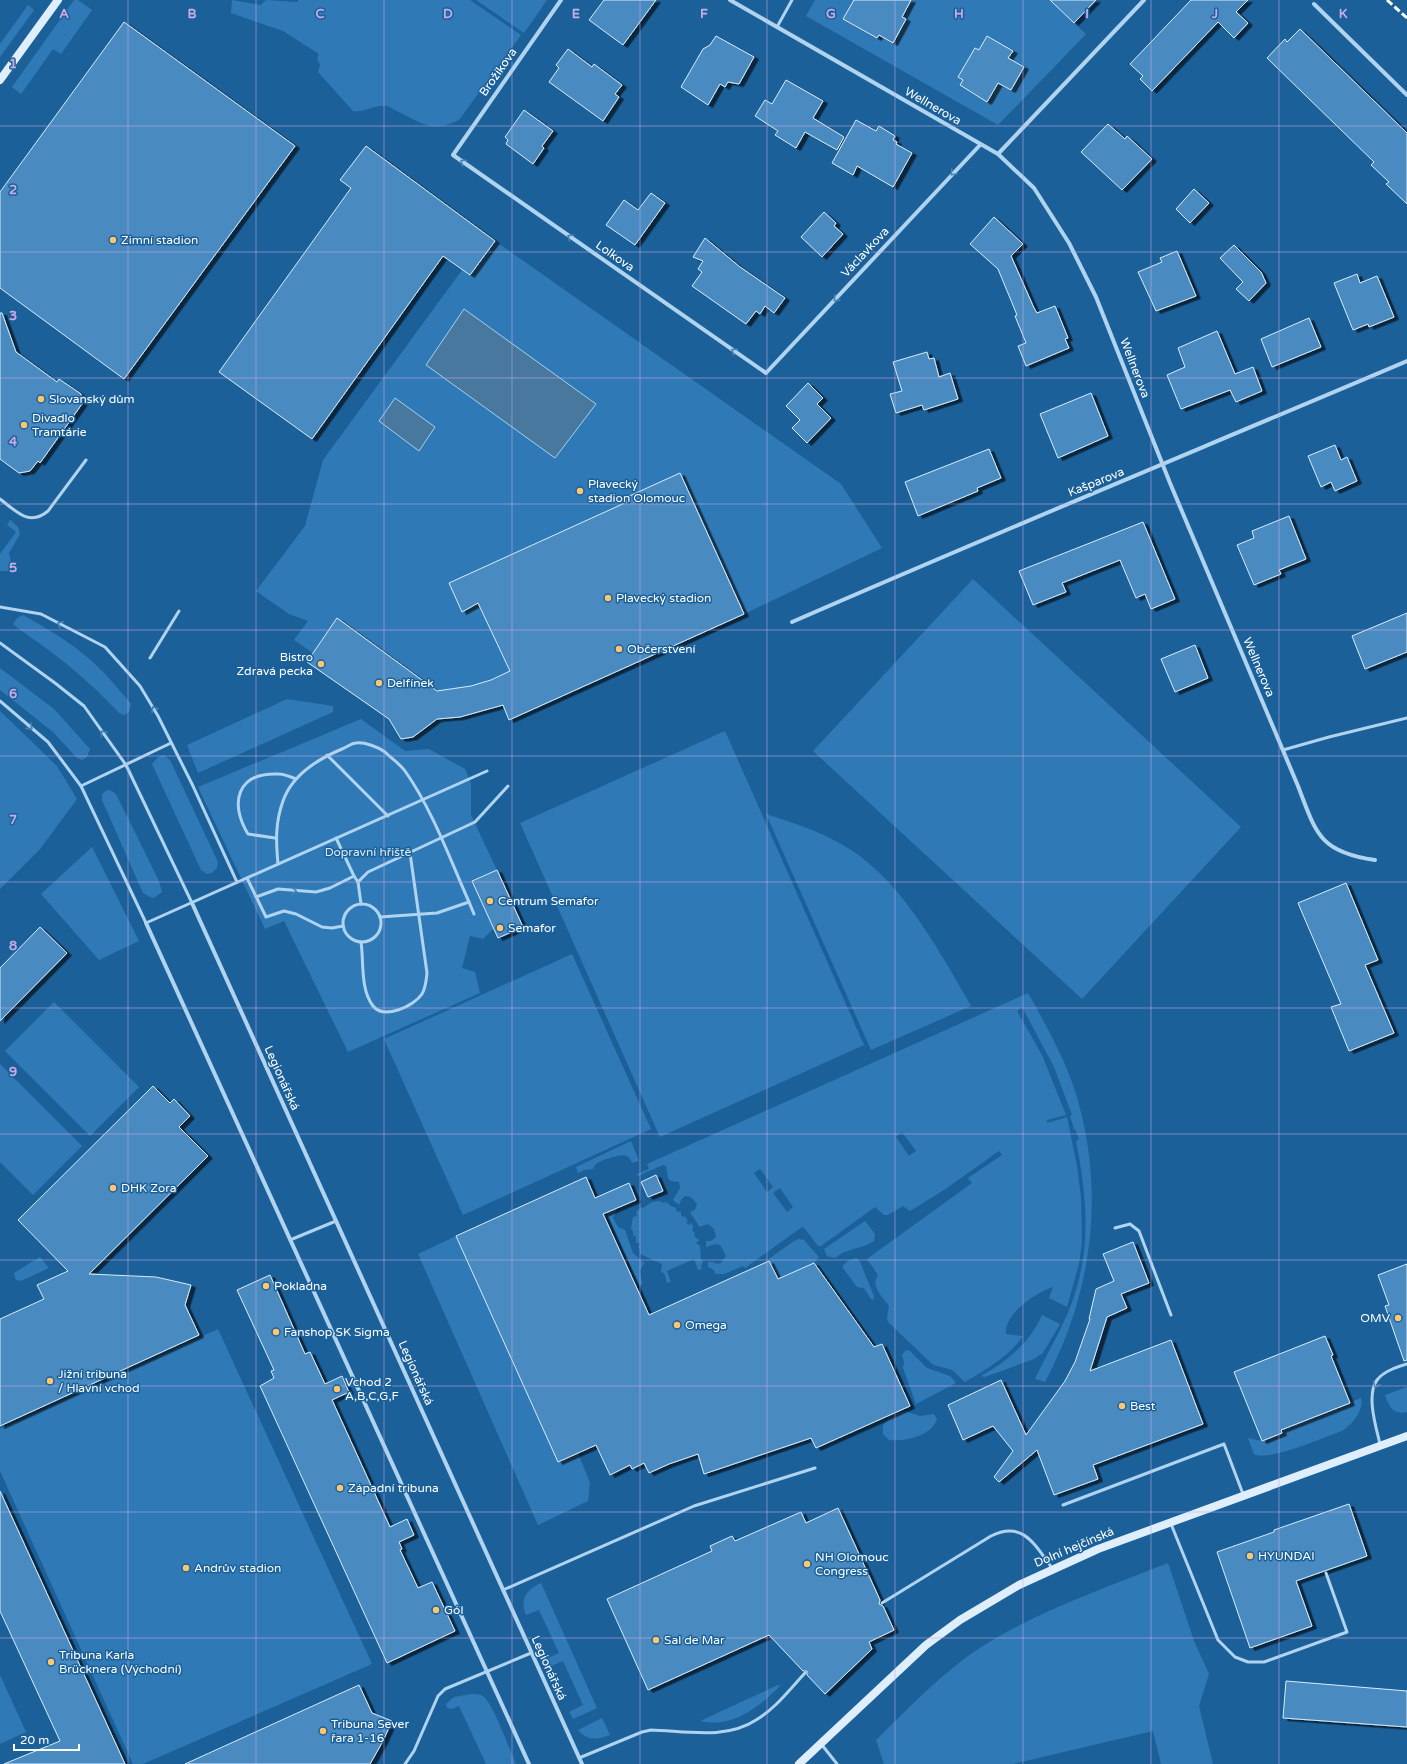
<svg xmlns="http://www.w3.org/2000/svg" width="1407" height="1764" font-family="'Varela Round',sans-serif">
<defs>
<filter id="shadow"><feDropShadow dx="4.5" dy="2.5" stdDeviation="0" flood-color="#0009"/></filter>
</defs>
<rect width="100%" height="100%" fill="#1b6099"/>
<!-- green -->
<g fill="#2f7ab6" fill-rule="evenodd">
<polygon points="74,0 78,0 92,10 61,54 53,49 21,94 12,87"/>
<path d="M232 0 261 5 266 0 297 2 299 0H470L521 35 459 120C434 132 424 125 401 113 396 111 391 107 387 106 375 104 365 113 353 111L318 72 320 65 317 59 319 54 283 31 231 13Z"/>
<polygon points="476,0 547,0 524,33"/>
<polygon points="815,0 1050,0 1086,34 998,125 806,16"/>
<polygon points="28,5 34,10 0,57 0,44"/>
<polygon points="495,241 841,484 882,548 744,614 509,720 502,705 460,717 437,719 413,737 401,739 389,719 307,662 313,653 294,640 308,621 289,614 256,591 305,526 323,460 462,270 470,275"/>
<polygon points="10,520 18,527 20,534 9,553 11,562 9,571 0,571 0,554 16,532 7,525"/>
<polygon points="973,579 1241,827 1082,999 813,751"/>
<path d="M23 615C48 629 75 645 96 665 109 677 120 691 131 704L129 712 124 715 119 713C87 679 59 656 20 630L13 624 17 618Z"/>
<polygon points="0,668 54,709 90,749 87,757 82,760 77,758 53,732 0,690"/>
<polygon points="287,699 333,706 333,712 198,773 187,745"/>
<polygon points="0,711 57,766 77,799 40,849 0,889"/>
<polygon points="361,719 405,751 429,749 465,769 471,783 471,815 497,870 472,880 494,928 483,939 470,936 462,968 475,972 480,993 348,1052 284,921 265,929 198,787"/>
<polygon points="725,731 864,1045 660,1137 520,823"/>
<polygon points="163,755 170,760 218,862 217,868 212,873 207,874 201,870 152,764 157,758"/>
<polygon points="107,790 112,791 116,794 159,881 162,892 154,898 150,897 143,893 102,800 102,794"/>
<path d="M766 814C797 824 829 834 857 854 906 889 941 954 971 1006L871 1050Z"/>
<polygon points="92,847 139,941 99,960 41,894"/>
<polygon points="572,954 651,1129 463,1215 384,1039"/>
<path d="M1028 993C1046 1025 1064 1057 1075 1091 1106 1190 1093 1292 1045 1382L1035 1379C1046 1355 1062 1329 1071 1305 1092 1250 1087 1197 1076 1141L1079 1139 1075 1129H1074L1070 1116 1072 1115 1054 1067 1022 1007 1017 1011 1042 1055 1066 1115 1047 1120V1123L1067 1117 1077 1166 1081 1197 1082 1242 1079 1264 1067 1307 1049 1298 1053 1287C1036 1292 1004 1314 1006 1334L1023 1336C1009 1357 986 1369 965 1382L952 1370 934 1365 930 1362 888 1322 887 1318 889 1306C882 1296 870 1286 878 1275L867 1259 972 1183 968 1178 1002 1155 999 1151 944 1190 910 1211 903 1206 888 1215H884L875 1207 821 1246H818L805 1229 802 1227 745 1268 743 1266 724 1274H715L714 1270 708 1267V1262C713 1261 716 1265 721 1263L726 1256 721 1246 716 1244 706 1247V1241H711L716 1237 714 1229 708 1224 699 1227C697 1221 693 1218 690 1212L695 1210 697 1204 691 1197 685 1196 681 1200 679 1205 673 1200 680 1188 679 1182 670 1181 668 1178 666 1166 663 1165 638 1176 637 1174 649 1169 647 1164ZM902 1132 916 1151 909 1156 896 1137ZM760 1169 773 1187 767 1192 754 1173ZM780 1188 793 1207 787 1212 773 1193Z"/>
<polygon points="54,1002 139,1087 90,1136 5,1051"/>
<polygon points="0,1064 82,1146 33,1195 0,1162"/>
<path d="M631 1141 639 1161 632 1163C631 1160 629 1157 627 1156 622 1153 599 1161 596 1164 594 1165 594 1167 593 1169L584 1170 578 1173 576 1167Z"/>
<polygon points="600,1198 610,1201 616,1211 613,1218 618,1227 625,1230 633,1253 644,1263 640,1271 642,1284 639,1286"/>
<polygon points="659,1201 664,1203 666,1202 671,1206 676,1208 676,1211 681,1212 681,1216 685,1217 688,1221 686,1223 689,1225 691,1223 693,1226 692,1230 695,1233 694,1236 699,1240 696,1243 700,1246 701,1260 703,1261 701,1267 703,1269 698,1270 694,1259 667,1271 671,1282 667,1283 664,1273 661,1272 662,1264 640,1254 640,1249 638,1247 640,1244 636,1242 636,1237 633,1235 633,1232 631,1229 633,1217 637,1216 636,1212 641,1207 643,1208 652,1202"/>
<path d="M865 1221 875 1234 874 1241C860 1250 849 1247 835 1258L827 1256 824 1249Z"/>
<polygon points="456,1236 558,1462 578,1453 590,1483 588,1501 538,1525 418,1254"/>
<polygon points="799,1239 804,1240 819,1257 814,1263 778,1279 769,1261 770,1258 794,1241"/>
<polygon points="40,1257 49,1268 21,1281 16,1280 14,1273"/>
<polygon points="857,1258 860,1262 874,1296 873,1300 871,1299 864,1288 857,1287 843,1268 843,1265 849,1260"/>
<path d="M1042 1315 1060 1324 1043 1353 1034 1359 985 1377 981 1376C1007 1361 1030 1343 1042 1315Z"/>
<polygon points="218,1329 372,1664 143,1764 133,1764 0,1471 0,1429"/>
<polygon points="906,1350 910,1351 927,1368 950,1376 956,1383 916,1404 903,1368 904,1362 902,1355"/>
<path d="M1407 1387V1412C1393 1415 1389 1407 1385 1395Z"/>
<path d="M1361 1398C1364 1410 1352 1425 1342 1431 1324 1437 1269 1462 1254 1454L1248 1438 1262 1441 1281 1430Z"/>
<path d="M905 1411 920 1416 934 1414 937 1419C932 1436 904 1442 889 1440L883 1434V1425L893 1414Z"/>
<path d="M1168 1563 1194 1641 1209 1674 1199 1706 1213 1764H1161L1153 1731 1013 1764H884L876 1740C912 1705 947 1667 991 1641 1046 1608 1108 1587 1168 1563Z"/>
<path d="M541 1583 597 1708 573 1719 569 1712 583 1705 563 1661 549 1667 546 1659 559 1653 539 1610 526 1615C520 1599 526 1590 541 1583Z"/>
<polygon points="0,1675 26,1732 0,1744"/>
<path d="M778 1685 780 1686C759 1707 732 1729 700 1721Z"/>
<path d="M471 1694C475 1694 479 1694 483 1696 493 1703 510 1751 516 1764H486L459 1706 452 1709 447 1708 446 1704 454 1697Z"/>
<path d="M602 1718 610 1735C597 1740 587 1741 578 1730Z"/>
</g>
<!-- water -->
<g fill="#49789f" stroke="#a3d1f2">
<polygon points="464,309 596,404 555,458 426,365"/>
<polygon points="395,398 435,427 419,451 379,421"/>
</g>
<!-- building -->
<g fill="#488bc0" stroke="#d7ecfb" filter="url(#shadow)">
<polygon points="604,0 656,0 623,45 589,20"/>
<polygon points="854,0 911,0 902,17 906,19 893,43 879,35 877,38 843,19"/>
<polygon points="1050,0 1096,0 1074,23"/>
<polygon points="1191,0 1248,0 1236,12 1248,23 1234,38 1218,22 1152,91 1140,79 1143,76 1130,64"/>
<polygon points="124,22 295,146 124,379 0,288 0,192"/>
<polygon points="1300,29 1407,133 1407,204 1386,184 1389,182 1371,165 1374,162 1267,58 1285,39 1287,42"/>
<polygon points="716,36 754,57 739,84 728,82 725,87 720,84 708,105 681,87 703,49 710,45"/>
<polygon points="987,36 1013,51 1008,58 1024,67 1011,90 998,83 987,102 960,85 963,80 958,77 975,48 979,50"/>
<polygon points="568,49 592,67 594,64 622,85 615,94 619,97 603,121 549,82 559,68 556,65"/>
<polygon points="786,80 823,101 813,118 844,137 837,150 805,132 796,148 775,135 778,131 755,116 765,100 772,104"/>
<polygon points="524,110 553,131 542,146 544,148 533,164 506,144 508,140 505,137"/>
<polygon points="856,120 876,131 879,126 895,136 893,140 897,142 896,144 912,153 893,187 857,166 853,175 832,163"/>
<polygon points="1108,124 1125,139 1127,136 1152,159 1122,190 1081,152"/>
<polygon points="366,146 495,241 470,275 443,256 312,439 219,372 351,188 340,180"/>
<polygon points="1194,189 1209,203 1190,223 1176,209"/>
<polygon points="651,193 665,203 635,245 606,225 624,200 638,210"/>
<polygon points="824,212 836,223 834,226 843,234 822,257 801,237"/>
<polygon points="994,217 1023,244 1011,256 1034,308 1037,313 1055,306 1068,338 1065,339 1069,348 1026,366 1018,346 1026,343 1015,316 1017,315 998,269 970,244"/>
<polygon points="705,238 740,267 785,298 774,313 765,306 760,314 756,311 746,324 692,286 702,272 698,269 703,261 693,257"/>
<polygon points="1234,245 1261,272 1266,283 1249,301 1236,289 1243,282 1220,258"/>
<polygon points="1177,251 1196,296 1156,311 1138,272 1162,262 1160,258"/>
<polygon points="1357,274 1360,283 1377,276 1394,317 1369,327 1368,324 1353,330 1334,283"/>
<polygon points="0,313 2,313 16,352 57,382 59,379 81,394 82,404 40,463 38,461 30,471 19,473 0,459"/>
<polygon points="1309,318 1321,347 1272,367 1261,339"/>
<polygon points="1217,331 1235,374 1253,367 1262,391 1236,402 1230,390 1181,409 1167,375 1185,367 1178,348"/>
<polygon points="927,352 929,359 934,358 939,377 950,373 958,399 924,410 922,405 896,413 890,394 902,391 893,362"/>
<polygon points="808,383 823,398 817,404 831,418 807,443 792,428 800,420 786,406"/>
<polygon points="1091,393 1108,436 1058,458 1040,414"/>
<polygon points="1335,445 1341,460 1347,457 1357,481 1335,491 1331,482 1321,487 1308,456"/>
<polygon points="989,449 1001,478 977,488 978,491 918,516 905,482"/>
<polygon points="680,473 744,614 509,720 503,705 460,717 437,719 413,737 401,739 389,719 307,662 337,618 437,691 471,686 491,680 510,671 478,603 462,612 449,583 627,502 625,498"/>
<polygon points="1289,516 1306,559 1279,570 1281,574 1254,585 1237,545 1254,538 1252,531"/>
<polygon points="1143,522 1175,599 1151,609 1145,594 1136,598 1120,560 1062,583 1066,592 1033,605 1019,571"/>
<polygon points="1407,613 1407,652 1365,669 1352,636"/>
<polygon points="1195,645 1208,678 1175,692 1161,659"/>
<polygon points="497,870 523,927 498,938 472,881"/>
<polygon points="1346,883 1378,960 1365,965 1394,1033 1349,1051 1331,1007 1341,1004 1298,903"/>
<polygon points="40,927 67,953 0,1021 0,968"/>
<polygon points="153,1086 170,1103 174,1099 190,1116 179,1127 208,1156 89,1274 156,1277 191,1285 185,1305 199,1335 0,1426 0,1319 44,1299 37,1285 68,1271 18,1220"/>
<polygon points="656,1175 663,1191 648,1197 641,1182"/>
<polygon points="586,1177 595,1198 629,1183 636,1200 603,1214 649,1315 769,1261 778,1279 814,1263 874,1347 882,1344 910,1406 816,1448 811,1438 704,1474 698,1454 669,1464 649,1473 644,1463 632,1469 630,1465 610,1475 596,1445 558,1462 456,1236"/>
<polygon points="1133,1242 1149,1283 1121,1294 1127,1308 1107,1317 1090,1371 1171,1340 1203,1424 1093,1465 1098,1479 1054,1495 1037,1450 999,1482 994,1477 1013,1451 993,1426 963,1440 948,1405 1001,1380 1026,1435 1065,1381 1075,1362 1090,1319 1089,1319 1096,1289 1114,1281 1103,1254"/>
<polygon points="1407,1264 1407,1360 1404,1361 1385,1306 1389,1305 1378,1275"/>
<polygon points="270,1275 305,1354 310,1352 325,1384 342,1376 349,1392 332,1400 390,1527 407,1519 414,1535 399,1542 402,1549 400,1550 418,1588 432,1582 455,1631 387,1663 260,1386 274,1378 271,1371 274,1370 237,1290"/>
<polygon points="1325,1336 1333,1355 1331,1356 1350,1403 1281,1430 1282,1433 1262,1441 1234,1372"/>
<polygon points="0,1491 125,1764 4,1764 60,1741 0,1611"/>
<polygon points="1349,1504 1367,1556 1296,1581 1312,1626 1250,1648 1217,1552 1274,1532 1274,1530"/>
<polygon points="838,1508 880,1600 879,1604 883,1606 894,1630 869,1642 872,1649 825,1694 807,1675 807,1671 803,1671 769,1635 648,1690 607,1599 712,1551 710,1546 732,1536 735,1541 801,1512 806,1523"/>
<polygon points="1286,1681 1407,1691 1407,1727 1283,1718"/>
<polygon points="359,1685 372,1713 392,1721 383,1741 370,1764 185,1764"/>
</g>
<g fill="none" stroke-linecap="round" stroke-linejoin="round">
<!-- service -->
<g stroke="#b0d4f0" stroke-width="3">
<polyline points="777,27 792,0"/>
<path d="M0 499C16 511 29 527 48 511L86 460"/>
<polyline points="0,607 41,614 105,647 140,686 158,716 193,786 237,882"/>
<polyline points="0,643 55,683 84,706 126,765 192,903"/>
<polyline points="150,658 179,611"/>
<polyline points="0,701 48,742 81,786 146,923 487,771"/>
<polyline points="1283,750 1329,737 1407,718"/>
<polyline points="327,755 388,816"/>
<polyline points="81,786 171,743"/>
<path d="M275 838 248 834C229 803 237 772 279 774 284 774 291 777 296 779"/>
<polyline points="336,838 354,876 358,882"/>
<path d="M278 864C276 842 275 823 283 801 292 775 318 759 342 749 347 747 352 743 356 743 365 742 378 747 385 752 391 758 400 764 405 771 432 809 450 859 469 902L437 913 380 917"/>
<polyline points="247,878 266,917 284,911 296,914 322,927 332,928 343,926"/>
<polyline points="256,897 278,889 316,892 330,888 354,876"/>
<polyline points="469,902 474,914"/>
<polyline points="361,904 358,882 368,872 475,822 508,786"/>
<circle cx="362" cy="923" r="19"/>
<path d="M361 942C364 962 360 989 373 1006 384 1020 414 1006 422 994 426 987 426 981 427 973L410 853"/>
<polyline points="1115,1228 1130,1224 1139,1231 1171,1315"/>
<polyline points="290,1240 336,1221"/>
<path d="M1380 1444C1376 1427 1366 1395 1377 1380 1384 1371 1397 1367 1407 1364"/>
<polyline points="1063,1505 1224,1444 1243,1494"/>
<polyline points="1171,1524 1218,1640 1235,1657 1248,1662 1264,1662 1347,1632 1326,1573"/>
<polyline points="503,1590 694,1506 815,1468"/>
<path d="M882 1603 991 1536C1023 1520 1035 1545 1052 1568"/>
<polyline points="822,1745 837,1764"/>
<path d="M579 1758 642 1732 651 1730C685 1731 726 1740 756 1720 775 1709 790 1689 805 1673"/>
<polyline points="405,1764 414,1751 438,1696 445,1689 531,1653"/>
</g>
<!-- minor -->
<g stroke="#b0d4f0" stroke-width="4">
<polyline points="561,0 453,155 766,373 980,145"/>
<path d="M730 0 998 154 1034 188 1069 243 1096 297 1170 483 1298 786C1316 833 1319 852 1375 860"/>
<polyline points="1314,4 1407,95"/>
<polyline points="998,154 1144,0"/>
<path d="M792 622C996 533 1202 448 1407 361"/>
<polyline points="192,903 582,1764"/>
<polyline points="146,923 529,1764"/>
</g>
<!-- secondary -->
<g stroke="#deeefb" stroke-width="8">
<polyline points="0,80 58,0"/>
<polyline points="799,1764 926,1645 960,1620 1019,1585 1098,1549 1407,1436"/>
</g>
<!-- rail -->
<polyline stroke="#fff" stroke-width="3" stroke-dasharray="7 3" stroke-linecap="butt" points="1387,0 1407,18"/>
</g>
<!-- one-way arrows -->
<defs><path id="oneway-chevron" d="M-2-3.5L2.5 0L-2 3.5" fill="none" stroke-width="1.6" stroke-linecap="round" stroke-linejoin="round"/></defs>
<g stroke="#4883b3">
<use href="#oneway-chevron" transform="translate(463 162) rotate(-145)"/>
<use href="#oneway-chevron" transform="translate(953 173) rotate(133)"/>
<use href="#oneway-chevron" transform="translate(570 237) rotate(-145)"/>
<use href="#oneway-chevron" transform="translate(836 299) rotate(133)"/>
<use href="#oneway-chevron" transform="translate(734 351) rotate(-145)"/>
<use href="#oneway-chevron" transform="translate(60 624) rotate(-153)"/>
<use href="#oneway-chevron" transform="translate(154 709) rotate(-121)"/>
<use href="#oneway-chevron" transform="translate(30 727) rotate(41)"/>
<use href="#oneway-chevron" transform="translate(103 733) rotate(-126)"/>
<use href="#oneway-chevron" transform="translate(294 891) rotate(4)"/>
<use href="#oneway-chevron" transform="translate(1376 1385) rotate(114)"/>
</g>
<!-- grid -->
<path fill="none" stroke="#caabe5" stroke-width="1" stroke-opacity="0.55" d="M128 0V1764M256 0V1764M384 0V1764M512 0V1764M640 0V1764M767 0V1764M895 0V1764M1023 0V1764M1151 0V1764M1279 0V1764M0 126H1407M0 252H1407M0 378H1407M0 504H1407M0 630H1407M0 756H1407M0 882H1407M0 1008H1407M0 1134H1407M0 1260H1407M0 1386H1407M0 1512H1407M0 1638H1407"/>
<!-- markers -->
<g fill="#ffc670" stroke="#1b6099" stroke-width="1.5">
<circle cx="113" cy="240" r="4"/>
<circle cx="41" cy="399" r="4"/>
<circle cx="24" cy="425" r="4"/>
<circle cx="580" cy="491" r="4"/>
<circle cx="608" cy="598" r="4"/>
<circle cx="619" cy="649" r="4"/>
<circle cx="321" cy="664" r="4"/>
<circle cx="379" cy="683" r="4"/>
<circle cx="490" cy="901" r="4"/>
<circle cx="500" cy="928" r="4"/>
<circle cx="113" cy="1188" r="4"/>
<circle cx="266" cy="1286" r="4"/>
<circle cx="1398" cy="1318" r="4"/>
<circle cx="677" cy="1325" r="4"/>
<circle cx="276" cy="1332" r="4"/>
<circle cx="50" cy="1381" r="4"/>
<circle cx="337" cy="1389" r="4"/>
<circle cx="1122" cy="1406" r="4"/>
<circle cx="340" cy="1488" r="4"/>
<circle cx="1250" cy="1556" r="4"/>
<circle cx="807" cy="1564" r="4"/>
<circle cx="186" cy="1568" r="4"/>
<circle cx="436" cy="1610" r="4"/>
<circle cx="656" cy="1640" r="4"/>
<circle cx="51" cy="1662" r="4"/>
<circle cx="323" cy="1731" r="4"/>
</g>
<g text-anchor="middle" stroke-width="3" stroke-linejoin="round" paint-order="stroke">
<!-- street labels -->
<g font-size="12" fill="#fff" stroke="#1b6099">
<text transform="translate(498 72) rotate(-55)" y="4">Brožíkova</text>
<text transform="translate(933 106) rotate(30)" y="4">Wellnerova</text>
<text transform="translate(865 252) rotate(-47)" y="4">Václavkova</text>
<text transform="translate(615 256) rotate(35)" y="4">Lolkova</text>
<text transform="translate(1135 368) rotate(69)" y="4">Wellnerova</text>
<text transform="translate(1096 482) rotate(-22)" y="4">Kašparova</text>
<text transform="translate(1259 667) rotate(67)" y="4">Wellnerova</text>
<text transform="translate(282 1078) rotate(66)" y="4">Legionářská</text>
<text transform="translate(416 1373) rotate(66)" y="4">Legionářská</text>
<text transform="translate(1074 1547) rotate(-23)" y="4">Dolní hejčínská</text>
<text transform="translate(549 1668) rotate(66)" y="4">Legionářská</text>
</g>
<!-- poi labels -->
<g font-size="12" fill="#fff" stroke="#1b6099" text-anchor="start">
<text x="121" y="244">Zimní stadion</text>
<text x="49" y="403">Slovanský dům</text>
<text x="32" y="422">Divadlo<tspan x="32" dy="14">Tramtárie</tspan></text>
<text x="588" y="488">Plavecký<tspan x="588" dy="14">stadion Olomouc</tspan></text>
<text x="616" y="602">Plavecký stadion</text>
<text x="627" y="653">Občerstvení</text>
<text x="313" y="661" text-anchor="end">Bistro<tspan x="313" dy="14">Zdravá pecka</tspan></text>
<text x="387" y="687">Delfínek</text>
<text x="498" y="905">Centrum Semafor</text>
<text x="508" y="932">Semafor</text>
<text x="121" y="1192">DHK Zora</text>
<text x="274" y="1290">Pokladna</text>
<text x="1390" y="1322" text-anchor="end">OMV</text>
<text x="685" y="1329">Omega</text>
<text x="284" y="1336">Fanshop SK Sigma</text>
<text x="58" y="1378">Jižní tribuna<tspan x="58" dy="14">/ Hlavní vchod</tspan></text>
<text x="345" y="1386">Vchod 2<tspan x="345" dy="14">A,B,C,G,F</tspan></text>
<text x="1130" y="1410">Best</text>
<text x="348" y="1492">Západní tribuna</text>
<text x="1258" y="1560">HYUNDAI</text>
<text x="815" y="1561">NH Olomouc<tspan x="815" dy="14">Congress</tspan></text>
<text x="194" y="1572">Andrův stadion</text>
<text x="444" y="1614">Gól</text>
<text x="664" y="1644">Sal de Mar</text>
<text x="59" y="1659">Tribuna Karla<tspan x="59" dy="14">Brücknera (Východní)</tspan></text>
<text x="331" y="1728">Tribuna Sever<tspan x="331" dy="14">řara 1-16</tspan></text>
</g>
<!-- park labels -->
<g font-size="12" fill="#d7ecfb" stroke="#1b6099">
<text x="368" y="856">Dopravní hřiště</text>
</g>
</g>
<g font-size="13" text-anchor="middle" font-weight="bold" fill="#caabe5" stroke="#1b6099" stroke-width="3" stroke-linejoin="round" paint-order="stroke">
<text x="64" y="18">A</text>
<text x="192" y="18">B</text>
<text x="320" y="18">C</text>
<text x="448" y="18">D</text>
<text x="576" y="18">E</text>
<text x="704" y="18">F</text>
<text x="831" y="18">G</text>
<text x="959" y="18">H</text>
<text x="1087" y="18">I</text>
<text x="1215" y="18">J</text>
<text x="1343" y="18">K</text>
<text x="13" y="68">1</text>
<text x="13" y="194">2</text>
<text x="13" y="320">3</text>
<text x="13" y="446">4</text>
<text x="13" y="572">5</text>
<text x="13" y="698">6</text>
<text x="13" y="824">7</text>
<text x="13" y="950">8</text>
<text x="13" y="1076">9</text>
</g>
<!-- scale -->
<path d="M14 1744v6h65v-6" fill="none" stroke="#ffffff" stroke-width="2"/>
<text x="20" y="1744" font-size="12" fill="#ffffff" stroke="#1b6099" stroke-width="3" paint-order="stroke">20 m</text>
</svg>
